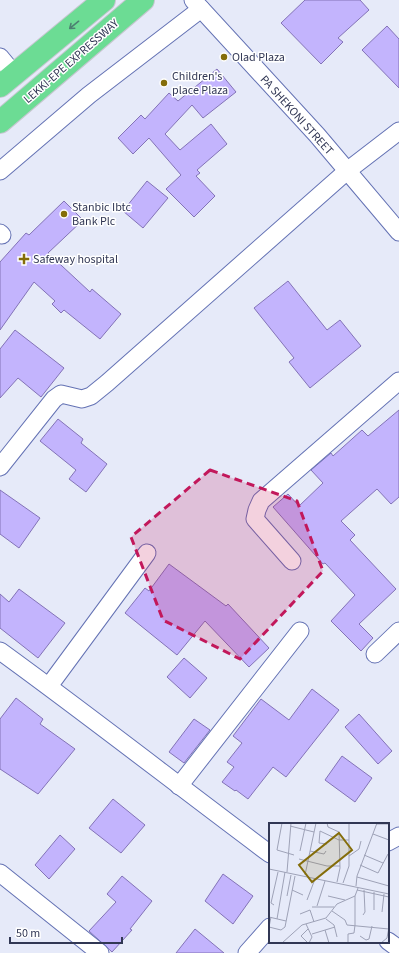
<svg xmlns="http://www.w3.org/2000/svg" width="399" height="953" font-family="'Source Sans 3',sans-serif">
<rect width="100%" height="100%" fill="#e6eaf9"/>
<!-- building -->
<g fill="#c3b4fd" stroke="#8373b7">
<polygon points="305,0 360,0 369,10 338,38 343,42 321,64 281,23"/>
<polygon points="387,26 399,39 399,88 362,50"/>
<polygon points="217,69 236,92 203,118 192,105 165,134 180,150 211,124 227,144 197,170 200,173 196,176 215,196 194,217 166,189 181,175 149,138 133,154 118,138 141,115 145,119 169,93 178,101"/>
<polygon points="147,181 168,198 143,228 123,211"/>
<polygon points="64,201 83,220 48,253 90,292 92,289 121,314 100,339 64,310 61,313 52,304 55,301 34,282 0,330 0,262 26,233 29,235"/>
<polygon points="288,281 327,330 340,320 361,346 310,388 289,362 294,358 254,308"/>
<polygon points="15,330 64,368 41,397 18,378 0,398 0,349"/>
<polygon points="399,410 399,497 391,504 377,489 341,521 355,535 350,540 396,589 359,624 373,638 361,651 331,621 355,595 325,563 323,564 273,507 288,494 299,506 323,483 311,470 331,453 333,456 362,430 368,436"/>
<polygon points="58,419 83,439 81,443 107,464 86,492 69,479 76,470 40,441"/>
<polygon points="0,490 40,518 19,548 0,534"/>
<polygon points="169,564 226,606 228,604 269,648 249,667 205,621 177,655 125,613 145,588 149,591"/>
<polygon points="19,589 65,623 38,658 0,628 0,594 9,602"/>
<polygon points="184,658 207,678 190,698 167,677"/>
<polygon points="312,689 339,710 286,777 273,767 248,799 236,790 235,791 222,782 234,767 227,762 242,743 233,736 261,699 289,720"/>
<polygon points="16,698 43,719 40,724 75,749 38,794 0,769 0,719"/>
<polygon points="359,714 392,751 378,764 345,727"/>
<polygon points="194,719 210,730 184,763 169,752"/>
<polygon points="342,756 372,778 355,802 325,780"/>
<polygon points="113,799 145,825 121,853 89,828"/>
<polygon points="60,835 75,849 49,879 35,865"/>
<polygon points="223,874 253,896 233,924 205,901"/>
<polygon points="122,876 152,901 130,929 132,930 112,952 89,931 116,902 107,894"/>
<polygon points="195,929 224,953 176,953"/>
</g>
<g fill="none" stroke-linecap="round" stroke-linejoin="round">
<!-- minor casing -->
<g stroke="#6472b4" stroke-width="19">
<g id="minor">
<polyline points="193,0 317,135 399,232"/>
<polyline points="0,57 14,74"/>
<polyline points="0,171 89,95 201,9"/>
<polyline points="0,233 2,235"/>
<polyline points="0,467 54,399 61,394 82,399 91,396 107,383 347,171 399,131"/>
<polyline points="292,561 255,519 257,510 261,501 399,381"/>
<path d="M0 651C91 717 180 787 270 854"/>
<polyline points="375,654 399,631"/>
<polyline points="49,686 147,553"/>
<polyline points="179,786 300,631"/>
<polyline points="388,842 399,836"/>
<polyline points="0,873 100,953"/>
<polyline points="388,941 399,949"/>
<polyline points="247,953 270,927"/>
</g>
</g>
<!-- highway casing -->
<g stroke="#c5c7cf" stroke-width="24">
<g id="highway">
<polyline points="0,86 104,0"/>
<polyline points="0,122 143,0"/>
</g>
</g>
<!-- minor -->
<use href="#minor" stroke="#fff" stroke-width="17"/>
<!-- highway -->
<use href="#highway" stroke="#6cdc94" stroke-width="22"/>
</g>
<!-- one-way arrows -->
<defs><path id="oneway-shaft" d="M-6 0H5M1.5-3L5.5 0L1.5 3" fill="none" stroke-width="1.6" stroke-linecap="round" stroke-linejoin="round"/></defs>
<use stroke="#4c8171" href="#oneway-shaft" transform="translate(74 25) rotate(141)"/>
<!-- marked area -->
<path fill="#c2185b" fill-opacity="0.2" stroke="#c2185b" stroke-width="3" stroke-dasharray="8 5" stroke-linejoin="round" d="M210 470 297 501 323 571 240 659 163 620 131 537Z"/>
<!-- markers -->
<g fill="#846d0a" stroke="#fff" stroke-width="1.5">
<circle cx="224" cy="57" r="4"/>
<circle cx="164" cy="83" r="4"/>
<circle cx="64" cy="214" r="4"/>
<path d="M22 253h4v4h4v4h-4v4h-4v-4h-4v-4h4z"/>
</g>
<g text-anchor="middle" stroke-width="3" stroke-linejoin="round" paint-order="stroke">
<!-- poi labels -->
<g font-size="12" fill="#313754" stroke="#fff" text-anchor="start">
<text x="232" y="61">Olad Plaza</text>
<text x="172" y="80">Children's<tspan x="172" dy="14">place Plaza</tspan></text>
<text x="72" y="211">Stanbic Ibtc<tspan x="72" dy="14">Bank Plc</tspan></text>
<text x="33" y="263">Safeway hospital</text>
</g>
<!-- street labels -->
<g font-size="12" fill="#313754" stroke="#fff">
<text transform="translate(71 61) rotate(-41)" y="4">LEKKI-EPE EXPRESSWAY</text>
<text transform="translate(297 115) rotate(48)" y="4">PA SHEKONI STREET</text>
</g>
</g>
<!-- overview -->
<g transform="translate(269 823)">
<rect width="120" height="120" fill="#e6eaf9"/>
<path fill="none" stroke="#9ea2b7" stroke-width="1" d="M13 0 8 27 25 32M58 0 59 4 70 9 71 45 68 59M107 1H120M21 3 45 9M104 11 120 17M58 21 50 20 51 8 70 17H80M31 28 37 0M41 28 55 31 57 28M95 32 114 40M80 33 90 26 92 18M30 36 58 43H71M91 42 109 50 119 31M0 46 120 71M18 49 22 0M36 52 47 0M88 54 120 63M74 60 80 43V0M87 63 88 53 108 0M23 67 34 72M88 67 120 74M105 69V87M18 73 22 52M59 73 76 77M86 73V102M38 77 46 56M5 82 2 80 9 49M48 83 56 58M43 84H65M63 88 76 97 78 102 120 106M113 89 115 71M31 91 41 87 45 99M94 92 96 89 95 67M0 94 17 98M2 94 0 104 12 107 16 104 26 53M8 96 16 49M57 96 65 102 68 114M37 101 43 114 40 120M56 107 60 120M43 111 66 104M91 113 97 117 100 116 103 103M13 120 33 102 57 95 68 81 86 73 89 65M39 120 32 113 39 106M79 120V111L85 110 86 102M112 120 118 115 120 104"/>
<path fill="#846d0a" fill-opacity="0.15" stroke="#846d0a" stroke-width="2" d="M70 10 83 27 43 59 30 42Z"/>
<rect width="120" height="120" fill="none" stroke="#313754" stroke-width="2"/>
</g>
<!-- scale -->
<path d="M10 937v6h112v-6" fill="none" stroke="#313754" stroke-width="2"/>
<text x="16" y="937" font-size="12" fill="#313754" stroke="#ffffff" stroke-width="3" paint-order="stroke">50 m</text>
</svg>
